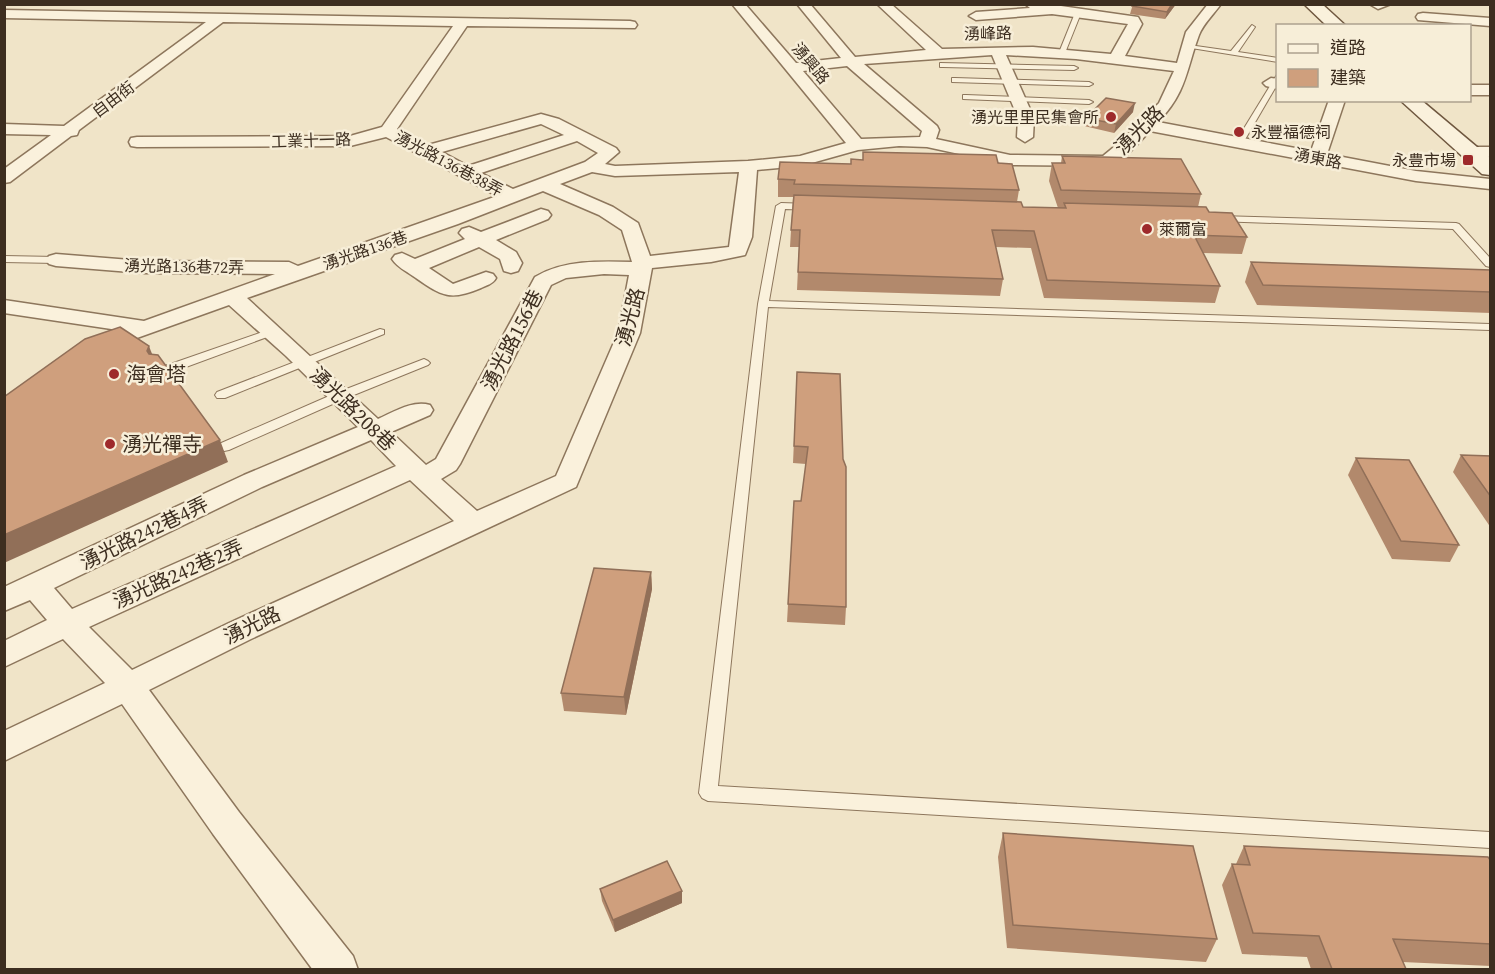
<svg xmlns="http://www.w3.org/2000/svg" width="1495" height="974" font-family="'Source Serif 4','Noto Sans TC',serif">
<rect width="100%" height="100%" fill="#f0e4c8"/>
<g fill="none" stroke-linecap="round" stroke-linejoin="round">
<!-- lane casing -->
<g stroke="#8d765c" stroke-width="2">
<g id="lane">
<polygon points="1078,11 1081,13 1065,53 1058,55 1075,13"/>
<polygon points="1252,25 1255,27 1238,52 1278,58 1278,62 1185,47 1189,45 1231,51"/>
<polygon points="940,63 1074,66 1078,68 1074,70 943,67 940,67"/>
<polygon points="1278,73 1278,83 1243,143 1236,145 1235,143"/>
<polygon points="955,78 1089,82 1093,84 1089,86 952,82 952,78"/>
<polygon points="966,95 1089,100 1093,102 1089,104 963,99 963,95"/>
<polygon points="1023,116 1089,118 1093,120 1089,122 1026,120 1023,120"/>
<polygon points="781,203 810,204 815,207 810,210 785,209 769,301 1490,324 1490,330 768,307 718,786 1490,832 1490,848 708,801 702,798 699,793 758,304 776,206"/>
<polygon points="1219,216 1456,223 1459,224 1490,258 1490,267 1486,266 1453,229 1216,221 1214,219"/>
<polygon points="4,256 56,257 61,260 56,263 4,262"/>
<polygon points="274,328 280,331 278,333 167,374 159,374 157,371 159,368"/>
<polygon points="380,329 384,330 384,334 225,398 217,398 215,395 217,392"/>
<polygon points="424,359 428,361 430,363 428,365 344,399 229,450 224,451 218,447 219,444 336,393"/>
</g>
</g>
<!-- street casing -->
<g stroke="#8d765c" stroke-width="3">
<g id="street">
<path d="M732 4H745L796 63 841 58 797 4H810L855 57 926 50 877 4H891L942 49 1033 47 1111 54 1128 24 1052 14 976 20 969 16 976 12 1030 8 1025 4H1047L1138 17 1142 24 1125 56 1177 63 1186 32 1208 4H1221C1214 14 1203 24 1199 35 1186 70 1187 92 1158 122L1311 151 1329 100H1345L1327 154 1416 171 1490 179V189L1416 181 1150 131C1138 143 1124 162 1107 166L1010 165 927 147 899 146 858 150 801 166 757 170 752 237 745 255 711 262 652 268 640 333 576 487 251 639 149 690 239 812 353 956 358 970H313L213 834 122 704 4 761V731L105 683 63 639 4 667V641L47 620 30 600 4 611V587L244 475 358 427 286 356 229 305 95 353 87 351 84 346 87 341 118 330 4 313V300L144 321 275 274 143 273 56 266 49 264 46 260 49 256 56 254 143 261 289 262 298 266 497 196 386 137 350 146 137 147 131 146 129 142 131 138 137 137 350 136 382 127 453 26 223 22 79 130 77 135 71 136 10 182 4 183V169L51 135 4 134V124L64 126 206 22 4 18V10L630 21 635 22 637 25 635 28 467 26 397 129 428 145 541 114 559 119 616 148 619 152 605 164 615 166 748 161 800 156 846 143ZM992 55 1018 118 1017 137 1025 142 1033 137 1034 118 1006 55 1076 59 1174 71 1159 103 1120 142 1103 156 1010 155 936 139 939 130 937 126 864 64ZM847 66 922 131 920 137 861 139 803 71ZM541 124 564 135 468 166 442 152ZM577 141 598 153 585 162 513 189 481 173ZM592 172 615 176 739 172 729 247 650 256 638 223 613 207 560 184ZM543 191 599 215 622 230 632 262C599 261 563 260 535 277L436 459 426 465 391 432 430 415 433 410 430 405C412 400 394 412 378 419L247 298 458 224ZM604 274 629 275 618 333 556 476 477 511 441 479 456 470 460 464 551 285 566 278ZM371 440 396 466 72 609 54 588 262 487ZM410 480 454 521 229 623 132 670 89 627Z"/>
<polygon points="1391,4 1378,9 1371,5 1372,4"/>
<polygon points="1423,13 1490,18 1490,26 1418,20 1416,17 1418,14"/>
<polygon points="1271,78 1278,79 1278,89 1266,86 1263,83"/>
<rect x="1470" y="85" width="20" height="10"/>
<polygon points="1471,147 1490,147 1490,157 1465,156 1462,152 1465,148"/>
<path d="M541 209 548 211 551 215 548 219 496 240 516 252 522 263 518 271 511 273 504 271 500 259 479 247 429 268 453 284 486 272 493 274 496 278C493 284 487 285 481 288 448 302 441 295 413 276 406 271 397 267 392 259L395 255 402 253 415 259 465 239 459 233 462 229 469 227 481 232Z"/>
</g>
</g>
<!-- secondary casing -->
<g stroke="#6f573f" stroke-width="3">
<g id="secondary">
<polygon points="1304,4 1322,4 1346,26 1327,26"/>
<polygon points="1400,100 1421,100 1490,158 1490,175 1482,174"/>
</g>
</g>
<!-- lane -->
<use href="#lane" fill="#faf1dc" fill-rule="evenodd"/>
<!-- street -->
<use href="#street" fill="#faf1dc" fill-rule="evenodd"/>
<!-- secondary -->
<use href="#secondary" fill="#faf1dc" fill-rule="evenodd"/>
</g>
<!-- wall -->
<g fill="#b2896c">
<polygon points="1070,4 1088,4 1086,6"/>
<polygon points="1133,4 1176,4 1165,19 1130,14"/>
<polygon points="1095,109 1133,112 1114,133 1084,126 1085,118 1093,114"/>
<polygon points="863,152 998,163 1019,190 1017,202 1023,207 1058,208 1049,181 1052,163 1061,163 1062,156 1201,194 1198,207 1209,212 1247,237 1242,254 1203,253 1220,286 1215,303 1044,298 1031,248 996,247 1003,279 1000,296 797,290 799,247 790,247 793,197 778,197 778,179 851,164 863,160"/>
<polygon points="1251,262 1491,270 1491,313 1257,305 1245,282"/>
<polygon points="797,372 846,607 845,625 787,622 788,604 806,464 793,463"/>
<polygon points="1461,455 1491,456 1491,528 1453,472"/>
<polygon points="1356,458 1459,545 1450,562 1392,559 1348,475"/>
<polygon points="651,572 652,589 626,715 564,711 561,693"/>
<polygon points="1003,833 1217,939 1206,962 1007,948 998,857"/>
<polygon points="1244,846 1491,861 1491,966 1402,962 1406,969 1311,969 1307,957 1242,954 1222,885 1232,864 1236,864"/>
<polygon points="600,889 682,903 615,932 602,901"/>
</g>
<!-- shaded-wall -->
<g fill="#916f58">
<polygon points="1172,4 1176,4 1165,19 1167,12"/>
<polygon points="1135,103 1133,112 1114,133 1116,124"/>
<polygon points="149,346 157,367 147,351"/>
<polygon points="220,440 228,462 4,563 4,535"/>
<polygon points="651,572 652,589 626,715 624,697"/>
<polygon points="682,891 682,903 615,932 613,920"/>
</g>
<!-- building -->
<g fill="#cf9f7d" stroke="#916f58" stroke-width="1.5">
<polygon points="1133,4 1172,4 1167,12 1132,6"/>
<polygon points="1106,98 1135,103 1116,124 1085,118 1096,113 1095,109"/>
<polygon points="863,152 996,155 998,163 1012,164 1019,190 794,184 795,180 778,179 780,162 851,164 851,159 863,160"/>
<polygon points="1062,156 1181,159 1201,194 1061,190 1052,163 1065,163"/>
<polygon points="794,195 1021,202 1023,207 1066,208 1064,203 1206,207 1209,212 1232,213 1247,237 1194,235 1220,286 1047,280 1034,231 992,230 1003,279 798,272 800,230 791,230"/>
<polygon points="1251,262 1491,270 1491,292 1263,285"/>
<polygon points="120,327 149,346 147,351 149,354 158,355 220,440 4,535 4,397 85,339"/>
<polygon points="797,372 840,374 843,459 846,467 846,607 788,604 794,501 801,501 808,447 794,446"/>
<polygon points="1461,455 1491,456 1491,497"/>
<polygon points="1356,458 1409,460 1459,545 1401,541"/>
<polygon points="594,568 651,572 624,697 561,693"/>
<polygon points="1003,833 1193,846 1217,939 1013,925"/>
<polygon points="1244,846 1488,857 1491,861 1491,944 1393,939 1406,969 1332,969 1319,936 1253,933 1232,864 1250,865"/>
<polygon points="667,861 682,891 613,920 600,889"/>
</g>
<!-- markers -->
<g fill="#9e2a2b" stroke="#f7eed8" stroke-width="2">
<circle cx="1111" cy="117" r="6"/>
<circle cx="1239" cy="132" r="6"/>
<rect x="1462" y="154" width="12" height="12" rx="3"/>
<circle cx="1147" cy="229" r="6"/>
<circle cx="114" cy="374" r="6"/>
<circle cx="110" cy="444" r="6"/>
</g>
<g text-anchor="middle" stroke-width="5" stroke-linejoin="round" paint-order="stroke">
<!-- far-street labels -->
<g font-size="16" fill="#3d2e20" stroke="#f7eed8">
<text transform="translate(988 33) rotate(-1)" y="6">湧峰路</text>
<text transform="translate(811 63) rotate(50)" y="6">湧興路</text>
<text transform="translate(113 99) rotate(-37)" y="6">自由街</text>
<text transform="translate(311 140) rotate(-2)" y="6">工業十一路</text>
<text transform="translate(1318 158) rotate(11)" y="6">湧東路</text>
<text transform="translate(449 163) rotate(28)" y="6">湧光路136巷38弄</text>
<text transform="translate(365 250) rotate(-19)" y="6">湧光路136巷</text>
<text transform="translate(184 266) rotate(1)" y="6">湧光路136巷72弄</text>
</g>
<!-- far-poi labels -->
<g font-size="16" fill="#3d2e20" stroke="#f7eed8" text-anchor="end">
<text x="1099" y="123">湧光里里民集會所</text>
<text x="1251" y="138" text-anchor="start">永豐福德祠</text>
<text x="1456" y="166">永豊市場</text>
<text x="1159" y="235" text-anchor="start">萊爾富</text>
</g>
<!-- street labels -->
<g font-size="20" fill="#3d2e20" stroke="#f7eed8">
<text transform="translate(1139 130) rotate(-45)" y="7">湧光路</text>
<text transform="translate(630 317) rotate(-75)" y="7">湧光路</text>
<text transform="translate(512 340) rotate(-63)" y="7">湧光路156巷</text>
<text transform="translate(353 409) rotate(44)" y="7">湧光路208巷</text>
<text transform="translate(144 533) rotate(-26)" y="7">湧光路242巷4弄</text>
<text transform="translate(178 574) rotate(-24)" y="7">湧光路242巷2弄</text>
<text transform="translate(252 625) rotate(-26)" y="7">湧光路</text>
</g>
<!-- poi labels -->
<g font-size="20" fill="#3d2e20" stroke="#f7eed8" text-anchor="start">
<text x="126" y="381">海會塔</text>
<text x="122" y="451">湧光禪寺</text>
</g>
</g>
<!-- border -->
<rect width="1495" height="974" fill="none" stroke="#3d2e20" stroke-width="12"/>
<!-- legend -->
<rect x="1276" y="24" width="195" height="78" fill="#f7eed8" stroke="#ada18e" stroke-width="1.5"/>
<rect x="1288" y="44" width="30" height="9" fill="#faf1dc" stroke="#ada18e" stroke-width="1.5"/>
<text x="1330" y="54" font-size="18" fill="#3d2e20">道路</text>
<rect x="1288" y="69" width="30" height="18" fill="#cf9f7d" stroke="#ada18e" stroke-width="1.5"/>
<text x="1330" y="84" font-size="18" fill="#3d2e20">建築</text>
</svg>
